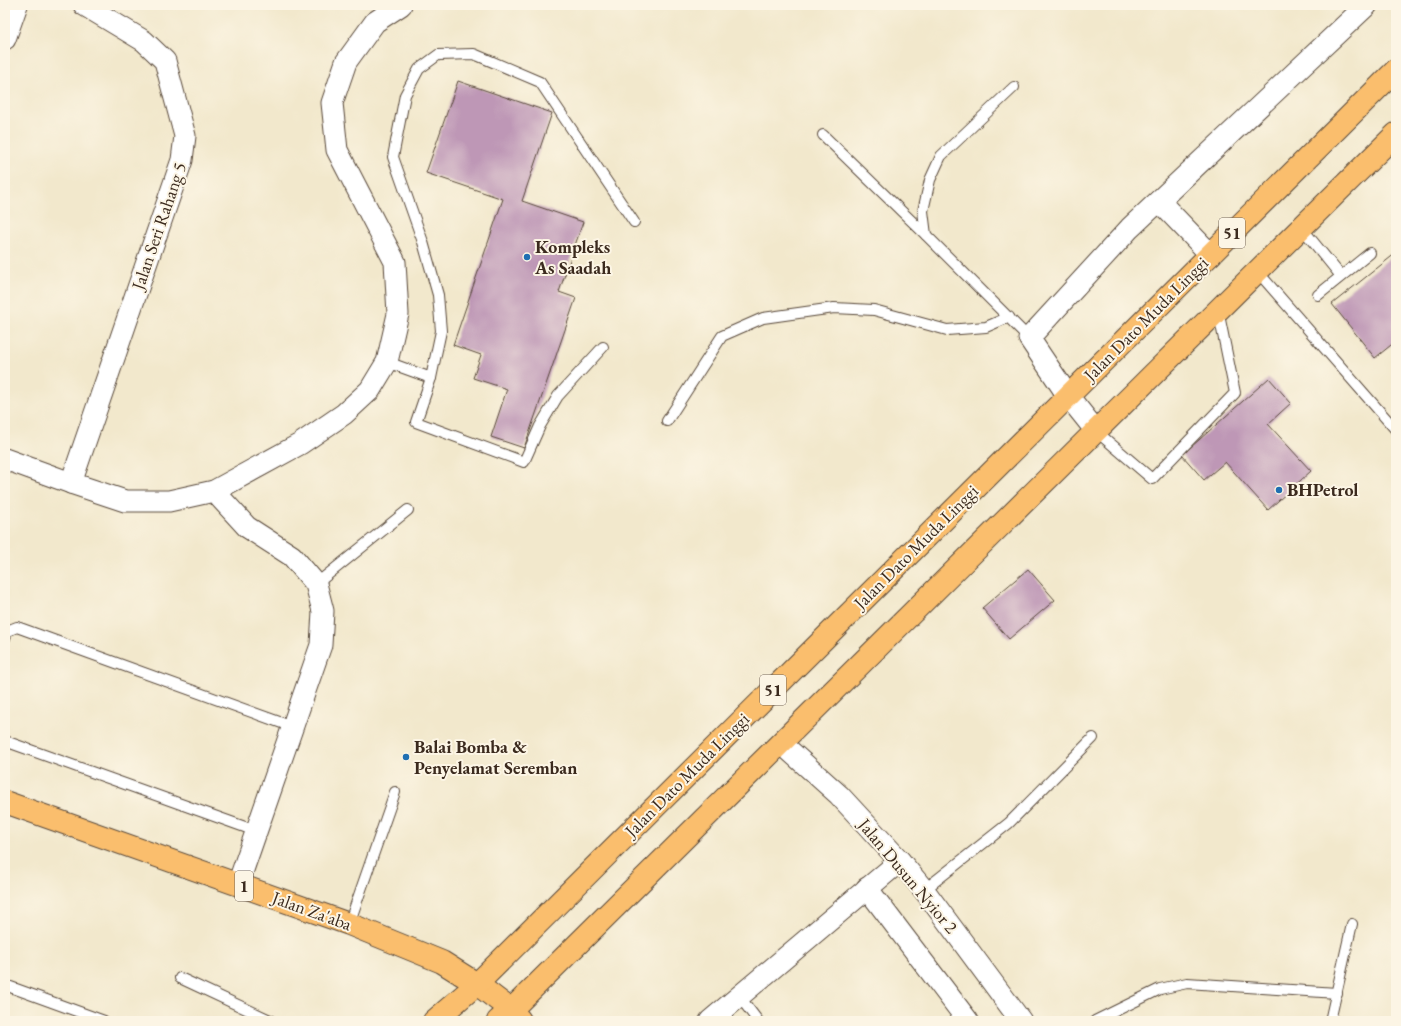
<svg xmlns="http://www.w3.org/2000/svg" width="1401" height="1026" font-family="'EB Garamond',serif">
<rect width="100%" height="100%" fill="#fcf5e5"/>
<filter id="ink" filterUnits="userSpaceOnUse"><feTurbulence type="fractalNoise" baseFrequency=".025" numOctaves="2"/><feDisplacementMap in="SourceGraphic" scale="8" xChannelSelector="R" yChannelSelector="G"/><feConvolveMatrix kernelMatrix="1 2 1 2 8 2 1 2 1" color-interpolation-filters="sRGB"/></filter>
<filter id="wash" filterUnits="userSpaceOnUse"><feTurbulence type="fractalNoise" baseFrequency=".012" numOctaves="4" result="noise"/><feDisplacementMap in="SourceGraphic" scale="16" xChannelSelector="R" yChannelSelector="G"/><feGaussianBlur stdDeviation="0.9" result="paint"/><feColorMatrix in="noise" values="0 0 0 0 0 0 0 0 0 0 0 0 0 0 0 0 0 1.4 0 .05"/><feComposite in="paint" operator="in"/></filter>
<g filter="url(#wash)">
<rect width="100%" height="100%" fill="#f2e8cc"/>
<g id="blocks">
<!-- building -->
<g fill="#be97b6">
<polygon points="458,81 552,113 522,201 583,222 559,292 576,298 524,448 491,437 507,389 473,378 481,355 453,345 503,199 426,173"/>
<polygon points="1396,253 1396,341 1375,358 1332,304"/>
<polygon points="1269,378 1291,403 1268,424 1311,471 1268,510 1225,462 1204,480 1182,455"/>
<polygon points="1028,569 1055,600 1009,639 982,608"/>
</g>
</g>
</g>
<g filter="url(#ink)">
<use href="#blocks" fill-opacity="0" stroke="#564638" stroke-width="1"/>
<g fill="none" stroke-linecap="round" stroke-linejoin="round">
<!-- lane casing -->
<g stroke="#564638" stroke-width="12">
<g id="lane">
<polyline points="1014,87 941,156 930,180 923,211 926,235 1029,338"/>
<polyline points="823,135 926,235"/>
<polyline points="1301,227 1341,276"/>
<polyline points="1257,271 1396,430"/>
<polyline points="1318,295 1370,253"/>
<polyline points="387,362 431,378 441,331 438,295 423,242 393,157 405,95 419,69 438,55 474,54 540,82 634,222"/>
<polyline points="431,378 416,422 524,462 540,426 558,396 603,347"/>
<polyline points="667,421 722,336 763,318 834,308 874,310 947,330 986,327 1009,317"/>
<polyline points="1096,431 1152,479 1235,393 1218,310"/>
<polyline points="316,584 408,510"/>
<polyline points="5,638 7,631 17,627 293,727"/>
<polyline points="5,741 256,831"/>
<polyline points="924,890 1009,823 1093,738"/>
<polyline points="349,924 395,792"/>
<polyline points="180,978 272,1021"/>
<polyline points="5,985 104,1021"/>
<polyline points="739,996 758,1021"/>
<polyline points="1095,1021 1160,989 1187,983 1337,993"/>
<polyline points="1330,1021 1352,924"/>
</g>
</g>
<!-- street casing -->
<g stroke="#564638" stroke-width="23">
<g id="street">
<polyline points="5,39 17,5"/>
<polyline points="1159,201 1211,255"/>
<polyline points="1096,431 1068,396 1029,338 1130,228 1367,5"/>
<polyline points="5,459 71,483 125,501 169,501 214,491 300,444 344,414 370,390 387,362 398,314 395,262 337,150 332,103 346,62 375,22 401,5"/>
<polyline points="71,483 182,160 185,136 165,61 144,41 84,5"/>
<polyline points="214,491 247,527 292,556 316,584 323,611 321,645 238,884"/>
<polyline points="781,743 839,795 900,861 924,890 1021,1021"/>
<polyline points="867,888 968,1021"/>
<polyline points="710,1021 900,861"/>
</g>
</g>
<!-- highway casing -->
<g stroke="#564638" stroke-width="24">
<g id="highway">
<polyline points="5,802 349,924 442,962 477,984 511,1010 520,1020"/>
<polyline points="434,1021 477,984 1396,70"/>
<polyline points="498,1021 511,1010 1396,134"/>
</g>
</g>
<!-- lane -->
<use href="#lane" stroke="#fff" stroke-width="10"/>
<!-- street -->
<use href="#street" stroke="#fff" stroke-width="21"/>
<!-- highway -->
<use href="#highway" stroke="#fabe6d" stroke-width="22"/>
</g>
</g>
<!-- markers -->
<g fill="#1f6fb2" stroke="#fcf5e5" stroke-width="1.5">
<circle cx="527" cy="257" r="4"/>
<circle cx="1279" cy="490" r="4"/>
<circle cx="406" cy="757" r="4"/>
</g>
<g text-anchor="middle" stroke-width="4" stroke-linejoin="round" paint-order="stroke">
<!-- shield labels -->
<g fill="#fcf5e5" stroke="#75675a" stroke-width="1">
<rect x="1219" y="218" width="26" height="30" rx="3"/>
<rect x="760" y="675" width="26" height="30" rx="3"/>
<rect x="235" y="871" width="18" height="30" rx="3"/>
</g>
<g font-size="17" font-weight="bold" fill="#3b2a1e">
<text x="1232" y="239">51</text>
<text x="773" y="696">51</text>
<text x="244" y="892">1</text>
</g>
<!-- street labels -->
<g font-size="18" fill="#3b2a1e" stroke="#fcf5e5">
<text transform="translate(159 226) rotate(-71)" y="6">Jalan Seri Rahang 5</text>
<text transform="translate(1146 319) rotate(-45)" y="6">Jalan Dato Muda Linggi</text>
<text transform="translate(916 547) rotate(-45)" y="6">Jalan Dato Muda Linggi</text>
<text transform="translate(687 775) rotate(-45)" y="6">Jalan Dato Muda Linggi</text>
<text transform="translate(908 876) rotate(50)" y="6">Jalan Dusun Nyior 2</text>
<text transform="translate(312 911) rotate(20)" y="6">Jalan Za'aba</text>
</g>
<!-- poi labels -->
<g font-size="18" font-weight="bold" fill="#3b2a1e" stroke="#fcf5e5" text-anchor="start">
<text x="535" y="253">Kompleks<tspan x="535" dy="21">As Saadah</tspan></text>
<text x="1287" y="496">BHPetrol</text>
<text x="414" y="753">Balai Bomba &amp;<tspan x="414" dy="21">Penyelamat Seremban</tspan></text>
</g>
</g>
<!-- margin -->
<rect width="1401" height="1026" fill="none" stroke="#fcf5e5" stroke-width="20"/>
</svg>
